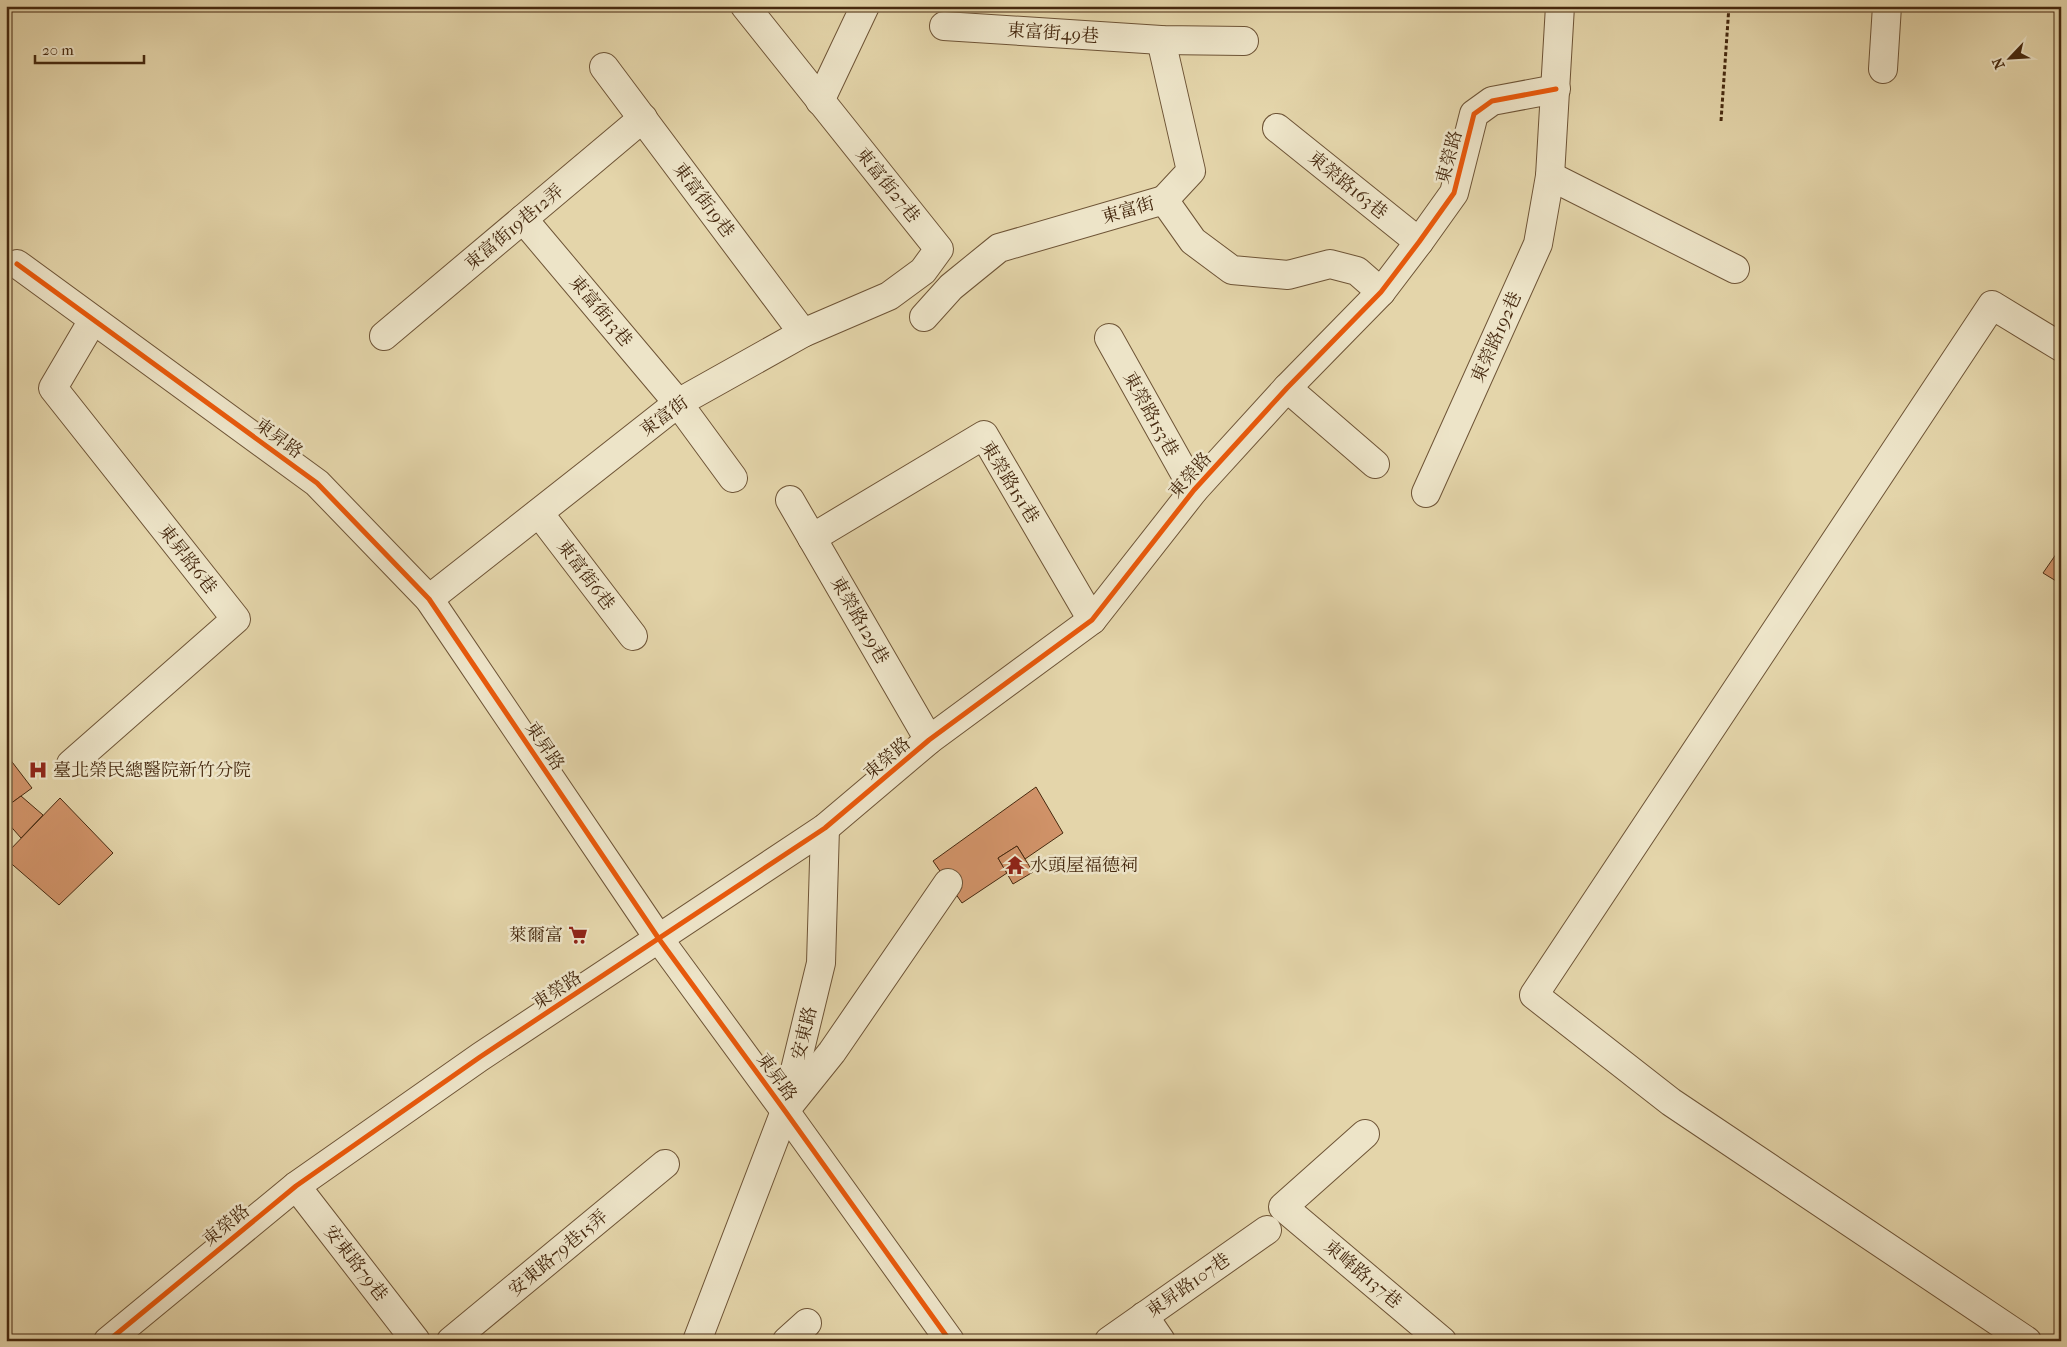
<svg xmlns="http://www.w3.org/2000/svg" width="2067" height="1347" font-family="'IM FELL French Canon','Noto Serif TC',serif">
<rect width="100%" height="100%" fill="#e4d5aa"/>
<filter id="stains"><feTurbulence type="fractalNoise" baseFrequency=".004" numOctaves="4"/><feColorMatrix values="0 0 0 0 .2 0 0 0 0 .09 0 0 0 0 .02 0 0 0 .5 -.17"/></filter>
<radialGradient id="worn" r=".72"><stop offset=".6" stop-color="#630" stop-opacity="0"/><stop offset="1" stop-color="#630" stop-opacity=".3"/></radialGradient>
<!-- building -->
<g fill="#d19369" stroke="#46290f">
<polygon points="2061,547 2061,584 2043,573"/>
<polygon points="6,754 32,788 6,807"/>
<polygon points="1036,787 1063,833 1025,859 1017,846 998,858 1007,873 962,903 933,861"/>
<polygon points="21,796 43,815 21,838 6,821 6,807"/>
<polygon points="60,798 113,853 59,905 6,859 6,854"/>
<polygon points="1017,846 1033,872 1013,884 998,858"/>
</g>
<g fill="none" stroke-linecap="round" stroke-linejoin="round">
<!-- minor casing -->
<g stroke="#6e5436" stroke-width="30">
<g id="minor">
<polyline points="944,26 1161,40 1244,41"/>
<polyline points="1161,40 1191,171 1164,200"/>
<polyline points="604,67 803,333"/>
<polyline points="1883,69 1887,6"/>
<polyline points="820,101 865,6"/>
<polyline points="1277,128 1419,242"/>
<polyline points="1550,176 1735,269"/>
<polyline points="523,219 678,403 733,478"/>
<polyline points="17,264 317,483 429,599 659,939 785,1111 950,1341"/>
<polyline points="924,317 951,287 999,248 1164,200 1193,241 1232,270 1288,275 1330,264 1357,271 1381,292"/>
<polyline points="384,336 643,118"/>
<polyline points="1109,338 1194,490"/>
<polyline points="1287,388 1375,464"/>
<polyline points="1426,493 1538,244 1550,176 1560,6"/>
<polyline points="790,500 929,740"/>
<polyline points="539,513 633,636"/>
<polyline points="812,538 984,435 1092,620"/>
<polyline points="429,599 678,403 803,333 889,296 923,271 939,249 745,6"/>
<polyline points="71,764 236,619 53,388 93,320"/>
<polyline points="791,1103 832,1052 948,883"/>
<polyline points="1365,1134 1283,1207 1442,1341"/>
<polyline points="296,1186 416,1341"/>
<polyline points="1144,1316 1161,1341"/>
<polyline points="108,1341 296,1186 480,1057 825,828 929,740 1092,620 1194,490 1287,388 1381,292 1419,242 1454,193 1474,114 1492,101 1556,89"/>
<polyline points="451,1341 665,1164"/>
<polyline points="697,1341 785,1111 821,963 825,828"/>
<polyline points="787,1341 807,1323"/>
<polyline points="1109,1341 1267,1230"/>
<polyline points="2027,1341 1671,1102 1534,995 1992,305 2061,347"/>
</g>
</g>
<!-- path -->
<polyline stroke="#46290f" stroke-width="3" stroke-dasharray="4 2.5" stroke-linecap="butt" points="1721,121 1729,6"/>
<!-- minor -->
<use href="#minor" stroke="#ede4c8" stroke-width="28"/>
<!-- cycleway casing -->
<g stroke="#ede4c8" stroke-width="8">
<g id="cycleway">
<polyline points="17,264 317,483 429,599 659,939 785,1111 950,1341"/>
<polyline points="108,1341 296,1186 480,1057 825,828 929,740 1092,620 1194,490 1287,388 1381,292 1419,242 1454,193 1474,114 1492,101 1556,89"/>
</g>
</g>
<!-- cycleway -->
<use href="#cycleway" stroke="#e8590c" stroke-width="5"/>
</g>
<!-- icons -->
<defs>
<g id="hospital-bare" transform="scale(1.5)"><path d="M-5-5h3v3.5h4V-5h3V5h-3V1.5h-4V5h-3Z" fill="#8f2418" stroke="#ede4c8" stroke-width="2.5" paint-order="stroke"/></g>
<g id="temple-bare" transform="scale(1.5)"><path d="M0-6L5-2H3V0L6.5 2.5H4V6H1.5V3h-3V6H-4V2.5H-6.5L-3 0V-2H-5Z" fill="#8f2418" stroke="#ede4c8" stroke-width="2.5" paint-order="stroke"/></g>
<g id="supermarket-bare" transform="scale(1.5)"><path d="M-6-5.5h2.5l.6 2H6L4.5 2H-2.5L-4.4-4H-6ZM-1.5 3.2a1.3 1.3 0 1 0 .1 0ZM3 3.2a1.3 1.3 0 1 0 .1 0Z" fill="#8f2418" stroke="#ede4c8" stroke-width="2.5" paint-order="stroke"/></g>
</defs>
<g fill-rule="evenodd">
<use href="#hospital-bare" x="38" y="770"/>
<use href="#temple-bare" x="1015" y="865"/>
<use href="#supermarket-bare" x="578" y="935"/>
</g>
<g text-anchor="middle" stroke-width="5" stroke-linejoin="round" paint-order="stroke">
<!-- street labels -->
<g font-size="18" fill="#46290f" stroke="#ede4c8">
<text transform="translate(1053 33) rotate(4)" y="6">東富街49巷</text>
<text transform="translate(1449 157) rotate(-75)" y="6">東榮路</text>
<text transform="translate(888 185) rotate(51)" y="6">東富街27巷</text>
<text transform="translate(1348 185) rotate(39)" y="6">東榮路163巷</text>
<text transform="translate(704 200) rotate(53)" y="6">東富街19巷</text>
<text transform="translate(1128 210) rotate(-16)" y="6">東富街</text>
<text transform="translate(514 227) rotate(-40)" y="6">東富街19巷12弄</text>
<text transform="translate(601 311) rotate(50)" y="6">東富街13巷</text>
<text transform="translate(1496 337) rotate(-66)" y="6">東榮路192巷</text>
<text transform="translate(1151 414) rotate(61)" y="6">東榮路153巷</text>
<text transform="translate(664 416) rotate(-36)" y="6">東富街</text>
<text transform="translate(279 438) rotate(36)" y="6">東昇路</text>
<text transform="translate(1190 475) rotate(-49)" y="6">東榮路</text>
<text transform="translate(1010 482) rotate(58)" y="6">東榮路151巷</text>
<text transform="translate(188 559) rotate(52)" y="6">東昇路6巷</text>
<text transform="translate(586 575) rotate(53)" y="6">東富街6巷</text>
<text transform="translate(860 620) rotate(60)" y="6">東榮路129巷</text>
<text transform="translate(545 746) rotate(56)" y="6">東昇路</text>
<text transform="translate(887 758) rotate(-40)" y="6">東榮路</text>
<text transform="translate(557 990) rotate(-33)" y="6">東榮路</text>
<text transform="translate(804 1033) rotate(-76)" y="6">安東路</text>
<text transform="translate(777 1077) rotate(54)" y="6">東昇路</text>
<text transform="translate(226 1225) rotate(-39)" y="6">東榮路</text>
<text transform="translate(558 1253) rotate(-40)" y="6">安東路79巷15弄</text>
<text transform="translate(356 1263) rotate(52)" y="6">安東路79巷</text>
<text transform="translate(1363 1274) rotate(40)" y="6">東峰路137巷</text>
<text transform="translate(1188 1285) rotate(-35)" y="6">東昇路107巷</text>
</g>
<!-- poi labels -->
<g font-size="18" fill="#46290f" stroke="#ede4c8" text-anchor="start">
<text x="53" y="776">臺北榮民總醫院新竹分院</text>
<text x="1030" y="871">水頭屋福德祠</text>
<text x="563" y="941" text-anchor="end">萊爾富</text>
</g>
</g>
<!-- margin -->
<rect width="2067" height="1347" fill="none" stroke="#e4d5aa" stroke-width="25"/>
<rect x="8" y="8" width="2052" height="1332" fill="none" stroke="#46290f" stroke-width="2.5"/>
<rect x="12" y="12" width="2042" height="1322" fill="none" stroke="#46290f"/>
<!-- north arrow -->
<g transform="translate(2010 58) rotate(245)" stroke="#ede4c8" stroke-width="4" paint-order="stroke">
<path d="M0-4L9 19L0 12L-9 19Z" fill="#46290f"/>
<text y="-8" font-size="14" font-weight="bold" text-anchor="middle" fill="#46290f">N</text>
</g>
<!-- scale -->
<path d="M35 55v8h109v-8" fill="none" stroke="#46290f" stroke-width="2.5"/>
<text x="42" y="55" font-size="15" fill="#46290f" stroke="#ede4c8" stroke-width="4" paint-order="stroke">20 m</text>
<rect width="100%" height="100%" filter="url(#stains)"/>
<rect width="100%" height="100%" fill="url(#worn)"/>
</svg>
